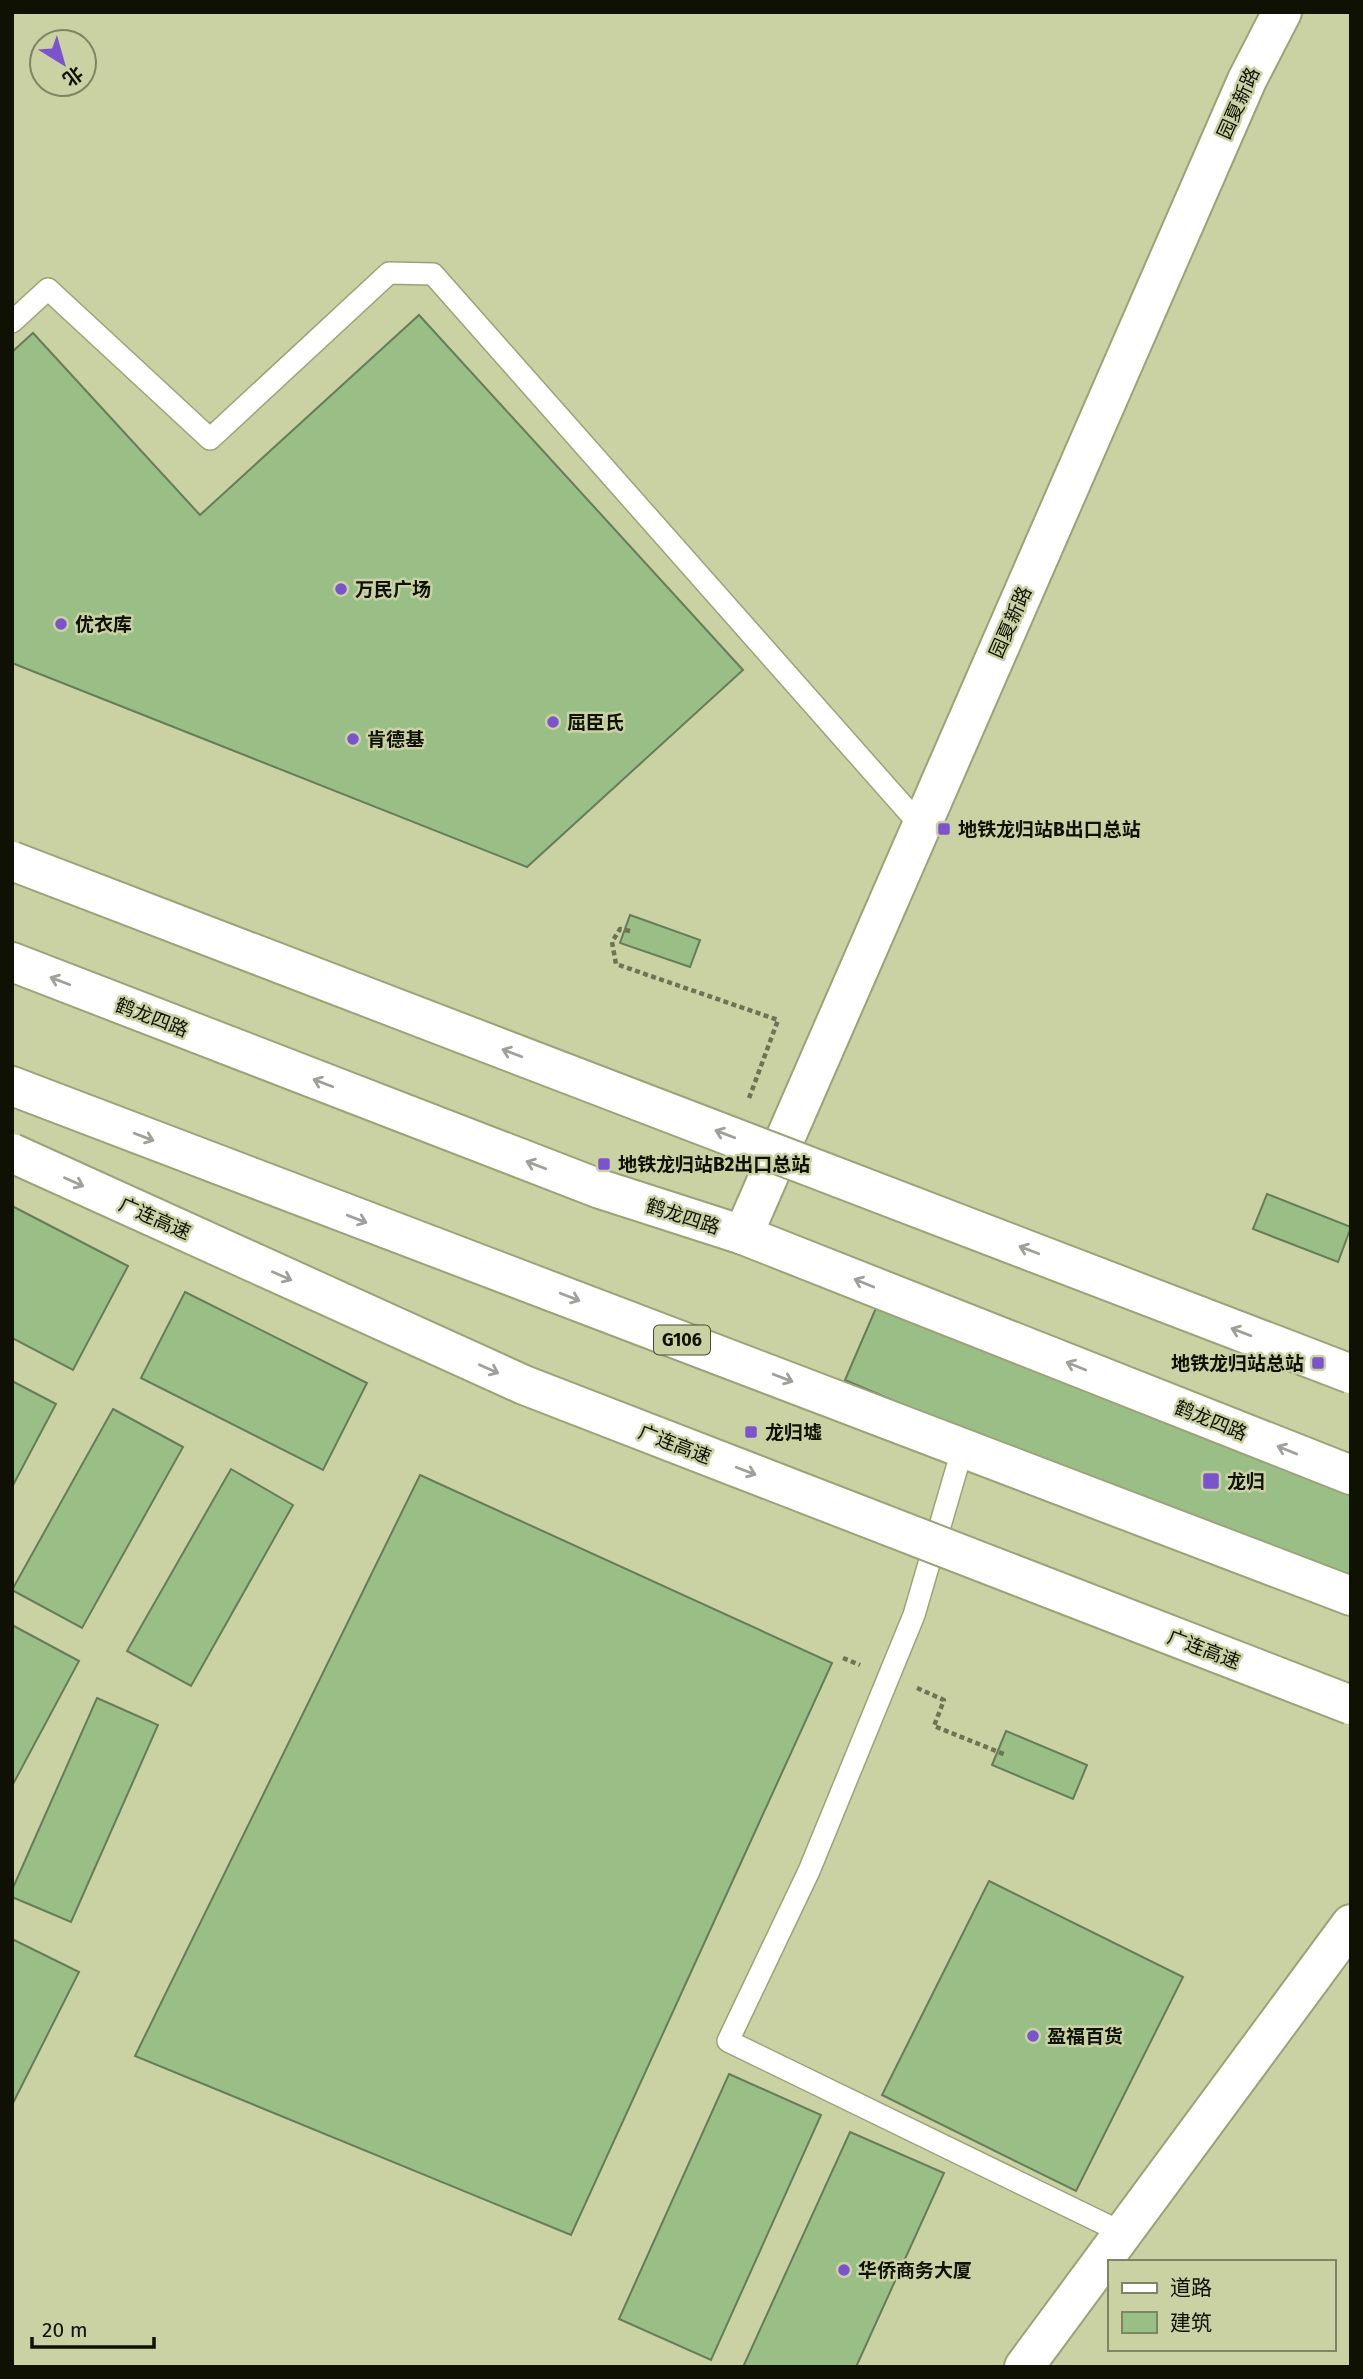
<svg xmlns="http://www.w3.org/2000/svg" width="1363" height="2379" font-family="'Fira Sans','Noto Sans SC',sans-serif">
<rect width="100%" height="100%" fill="#cad1a3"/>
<!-- building -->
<g fill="#9abf86" stroke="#657d58" stroke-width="2">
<polygon points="419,315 743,670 527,867 12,663 12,352 33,333 200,515"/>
<polygon points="630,915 700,940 690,967 620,943"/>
<polygon points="1267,1194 1351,1227 1338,1262 1253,1229"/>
<polygon points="12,1206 128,1266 73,1370 12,1338"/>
<polygon points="885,1287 1351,1486 1351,1595 845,1380"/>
<polygon points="185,1292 367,1383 323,1470 141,1378"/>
<polygon points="12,1381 56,1404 12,1487"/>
<polygon points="113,1409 183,1447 82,1628 12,1590"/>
<polygon points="231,1469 293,1505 191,1686 127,1651"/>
<polygon points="420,1475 832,1663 571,2235 135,2056"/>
<polygon points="12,1625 79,1661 12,1786"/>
<polygon points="97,1698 158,1725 71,1922 12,1897 12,1890"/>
<polygon points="1006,1731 1087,1765 1073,1799 992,1765"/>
<polygon points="989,1881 1183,1977 1076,2191 882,2095"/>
<polygon points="12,1939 79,1972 12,2105"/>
<polygon points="729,2074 821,2115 711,2360 619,2319"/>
<polygon points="850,2132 944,2173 856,2367 743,2367"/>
</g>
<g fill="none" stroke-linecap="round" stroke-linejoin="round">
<!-- service casing -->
<g stroke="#9ca276" stroke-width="24">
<g id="service">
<polyline points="12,322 48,289 210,439 389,273 433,274 921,826"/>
<polyline points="963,1447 914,1615 809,1871 728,2041 1123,2233"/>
</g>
</g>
<!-- minor casing -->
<g stroke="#9ca276" stroke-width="42">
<g id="minor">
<polyline points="743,1235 1247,80 1282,12"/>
<polyline points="1024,2367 1351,1924"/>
</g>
</g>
<!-- trunk casing -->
<g stroke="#9ca276" stroke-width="42">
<g id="trunk">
<polyline points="12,962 600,1189 743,1235 1351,1475"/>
<polyline points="12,1086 1351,1596"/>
</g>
</g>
<!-- path -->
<g stroke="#6e7354" stroke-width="4.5" stroke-dasharray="5 3.5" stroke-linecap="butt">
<polyline points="630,931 620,929 612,942 616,964 778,1020 748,1101"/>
<polyline points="843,1658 860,1665"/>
<polyline points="917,1688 944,1700 934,1726 1006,1755"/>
</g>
<!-- service -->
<use href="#service" stroke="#fff" stroke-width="21"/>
<!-- minor -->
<use href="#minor" stroke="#fff" stroke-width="38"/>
<!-- trunk -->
<use href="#trunk" stroke="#fff" stroke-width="38"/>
<!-- motorway-bridge casing -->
<g stroke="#9ca276" stroke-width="42" stroke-linecap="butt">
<g id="motorway-bridge">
<polyline points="12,861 1351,1374"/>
<polyline points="12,1153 524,1385 1351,1705"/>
</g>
</g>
<!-- motorway-bridge -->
<use href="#motorway-bridge" stroke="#fff" stroke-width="38"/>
</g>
<!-- one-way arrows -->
<defs><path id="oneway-shaft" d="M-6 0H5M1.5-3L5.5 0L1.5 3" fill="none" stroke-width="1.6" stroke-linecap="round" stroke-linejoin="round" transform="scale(1.75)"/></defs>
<g stroke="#9fa09a">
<use href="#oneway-shaft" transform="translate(60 981) rotate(-159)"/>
<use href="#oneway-shaft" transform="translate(512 1053) rotate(-159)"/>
<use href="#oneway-shaft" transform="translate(323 1083) rotate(-159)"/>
<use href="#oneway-shaft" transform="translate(725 1134) rotate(-159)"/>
<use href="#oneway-shaft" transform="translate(144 1137) rotate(21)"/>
<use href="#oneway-shaft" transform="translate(536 1165) rotate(-159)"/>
<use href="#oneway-shaft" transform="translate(74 1182) rotate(24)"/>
<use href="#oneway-shaft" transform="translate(357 1219) rotate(21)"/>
<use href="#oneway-shaft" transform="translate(1029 1250) rotate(-159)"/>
<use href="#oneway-shaft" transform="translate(282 1276) rotate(24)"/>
<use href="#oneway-shaft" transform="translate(864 1283) rotate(-158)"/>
<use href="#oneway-shaft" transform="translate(570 1297) rotate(21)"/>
<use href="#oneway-shaft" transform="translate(1241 1332) rotate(-159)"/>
<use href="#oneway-shaft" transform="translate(1076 1366) rotate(-158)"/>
<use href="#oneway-shaft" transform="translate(489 1369) rotate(24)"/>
<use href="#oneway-shaft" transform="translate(783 1378) rotate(21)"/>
<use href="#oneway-shaft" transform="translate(1287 1450) rotate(-158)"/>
<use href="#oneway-shaft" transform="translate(746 1471) rotate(21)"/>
</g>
<!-- markers -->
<g fill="#7b53cd" stroke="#cad1a3" stroke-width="2.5">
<circle cx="341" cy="589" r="7"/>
<circle cx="61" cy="624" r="7"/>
<circle cx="553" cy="722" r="7"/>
<circle cx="353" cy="739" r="7"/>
<rect x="937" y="822" width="14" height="14" rx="3.5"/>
<rect x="597" y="1157" width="14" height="14" rx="3.5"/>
<rect x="1311" y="1356" width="14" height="14" rx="3.5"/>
<rect x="744" y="1425" width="14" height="14" rx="3.5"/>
<rect x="1202" y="1472" width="18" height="18" rx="3.5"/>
<circle cx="1033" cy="2036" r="7"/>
<circle cx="844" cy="2270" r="7"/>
</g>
<g text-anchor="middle" stroke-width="5" stroke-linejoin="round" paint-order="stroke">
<!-- shield labels -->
<rect fill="#cad1a3" stroke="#474b32" stroke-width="2" x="654" y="1325.5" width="56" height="29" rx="5"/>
<g font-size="18" font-weight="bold" fill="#0f1102">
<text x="682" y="1346">G106</text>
</g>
<!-- street labels -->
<g font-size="19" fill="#0f1102" stroke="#cad1a3">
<text transform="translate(1238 103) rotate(-66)" y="7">园夏新路</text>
<text transform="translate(1010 622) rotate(-66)" y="7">园夏新路</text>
<text transform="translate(152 1017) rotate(21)" y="7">鹤龙四路</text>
<text transform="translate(683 1216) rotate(18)" y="7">鹤龙四路</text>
<text transform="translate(155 1218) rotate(24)" y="7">广连高速</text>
<text transform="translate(1211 1420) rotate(22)" y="7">鹤龙四路</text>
<text transform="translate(675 1444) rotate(21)" y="7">广连高速</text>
<text transform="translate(1204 1649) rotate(21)" y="7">广连高速</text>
</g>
<!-- poi labels -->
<g font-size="19" font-weight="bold" fill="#0f1102" stroke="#cad1a3" text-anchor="start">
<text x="355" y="596">万民广场</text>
<text x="75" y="631">优衣库</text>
<text x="567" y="729">屈臣氏</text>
<text x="367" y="746">肯德基</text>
<text x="958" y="836">地铁龙归站B出口总站</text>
<text x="618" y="1171">地铁龙归站B2出口总站</text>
<text x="1304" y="1370" text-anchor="end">地铁龙归站总站</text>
<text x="765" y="1439">龙归墟</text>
<text x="1227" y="1488">龙归</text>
<text x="1047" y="2043">盈福百货</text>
<text x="858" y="2277">华侨商务大厦</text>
</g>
</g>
<!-- border -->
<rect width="1363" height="2379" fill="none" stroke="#0f1102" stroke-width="28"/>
<!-- legend -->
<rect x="1108" y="2260" width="228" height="91" fill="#cad1a3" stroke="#7f8463" stroke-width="2"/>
<rect x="1122" y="2283" width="35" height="10" fill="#ffffff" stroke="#7f8463" stroke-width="2"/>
<text x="1170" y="2295" font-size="21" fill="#0f1102">道路</text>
<rect x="1122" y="2312" width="35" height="21" fill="#9abf86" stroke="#7f8463" stroke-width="2"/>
<text x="1170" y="2330" font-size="21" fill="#0f1102">建筑</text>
<!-- north arrow -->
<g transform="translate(63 63) rotate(143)"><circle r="33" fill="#cad1a3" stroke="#7f8463" stroke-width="2"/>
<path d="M0-5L12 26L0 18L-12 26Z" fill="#7b53cd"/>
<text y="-10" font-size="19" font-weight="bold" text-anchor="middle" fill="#0f1102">北</text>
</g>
<!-- scale -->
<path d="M32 2337v10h122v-10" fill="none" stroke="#0f1102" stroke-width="3.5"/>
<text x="42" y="2337" font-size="21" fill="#0f1102" stroke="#cad1a3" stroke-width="5" paint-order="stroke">20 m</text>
</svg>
